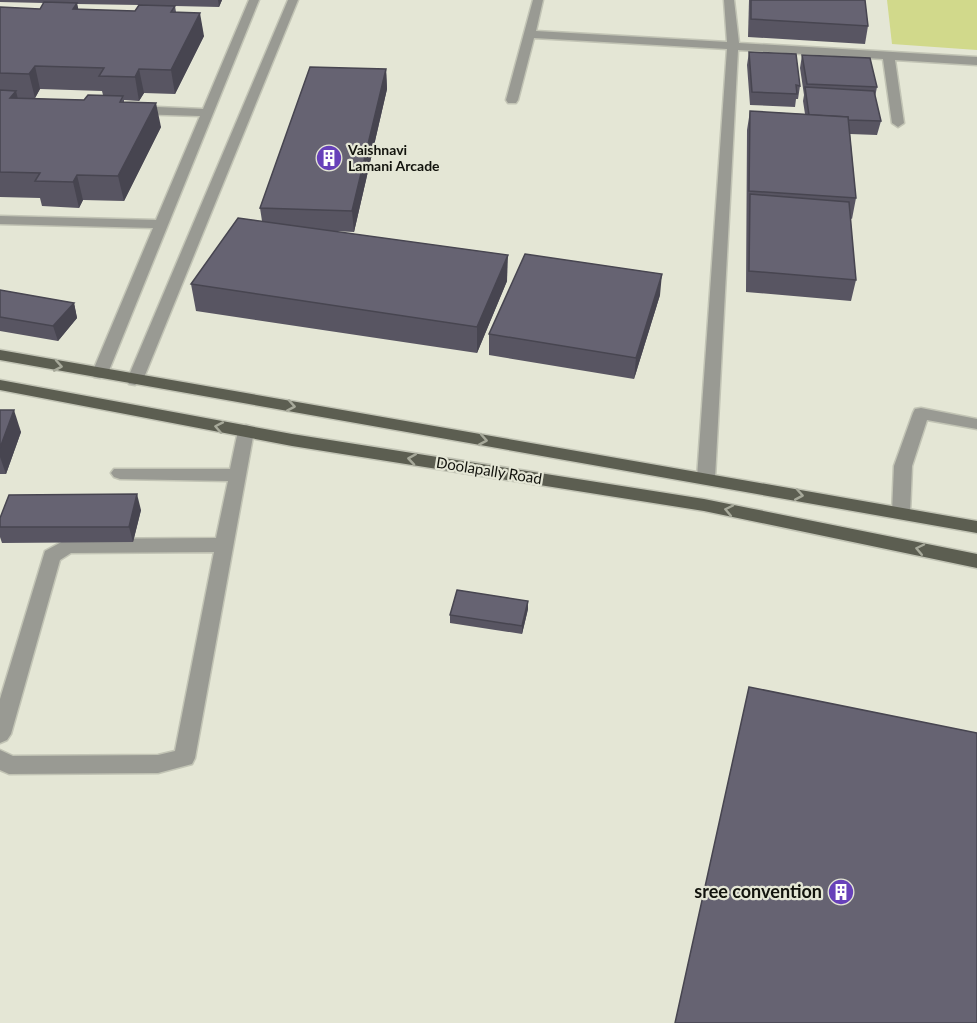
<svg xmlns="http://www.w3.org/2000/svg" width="977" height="1023" font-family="Lato,sans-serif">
<rect width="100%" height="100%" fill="#e4e6d5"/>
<!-- green -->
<polygon fill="#d1d98b" points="887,0 977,0 977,50 892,44"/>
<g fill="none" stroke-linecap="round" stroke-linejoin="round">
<!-- minor casing -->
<g stroke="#c2c4b5" stroke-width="3">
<g id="minor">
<polygon points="249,0 259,0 108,373 100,378 94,377 92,373 153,228 0,224 0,216 156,220 200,116 134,114 128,110 134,106 203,109"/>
<polygon points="288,0 298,0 143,380 135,385 129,384 127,380"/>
<polygon points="533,0 543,0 536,31 727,42 724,0 734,0 739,43 977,57 977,65 895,60 904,123 898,127 892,123 883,59 738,50 715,478 712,482 700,482 697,478 727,49 534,38 518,100 516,103 508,103 506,100"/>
<polygon points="921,408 977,419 977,429 927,420 912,466 910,513 907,517 901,519 895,517 892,513 894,466 913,413 915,409"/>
<polygon points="246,425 252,427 254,431 195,758 192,764 158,773 9,774 0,770 0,750 13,756 158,755 175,751 214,552 71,553 60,560 11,734 7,740 0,743 0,699 45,551 67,539 216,538 228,481 120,479 114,477 111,473 114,469 230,469 238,431 240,427"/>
</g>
</g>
<!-- major casing -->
<g stroke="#c2c4b5" stroke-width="3">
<g id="major">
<polygon points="0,350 977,521 977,533 0,360"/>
<polygon points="0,380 292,434 704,499 977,554 977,568 704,511 292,446 0,390"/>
</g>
</g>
<!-- minor -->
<use href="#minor" fill="#999a93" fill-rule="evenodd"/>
<!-- major -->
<use href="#major" fill="#5c5e51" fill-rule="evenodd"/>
</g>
<!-- wall -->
<g fill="#585562" fill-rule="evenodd">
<path d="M0 0H222L219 7 175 6 176 12 204 36 175 94 144 93 139 101 124 100V102L161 127 124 201 83 200 79 208 42 206 40 198 0 197V7L40 9 44 3 0 2ZM77 4 139 5 135 11 78 10ZM40 89 102 91 103 95 84 100 18 98H35Z"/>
<polygon points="749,0 865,0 868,26 865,44 748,37"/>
<polygon points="749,52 800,86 798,99 796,99 795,107 750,105 747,65"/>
<polygon points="802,55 877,87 875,97 881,121 877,135 850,134 856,198 852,219 850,218 856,280 851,301 746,292 747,130 750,111 805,114 803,101 804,95 800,68"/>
<polygon points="386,69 387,89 354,232 334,231 507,281 477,353 196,311 191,284 262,221 260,208"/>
<polygon points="0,290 74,303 77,318 58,341 0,331"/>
<polygon points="660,295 634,379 489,355 489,334"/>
<polygon points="0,410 21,432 6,474 0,474"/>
<polygon points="141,510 133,542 2,543 0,537 0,518"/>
<polygon points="528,609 522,634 450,623 450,615"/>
</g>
<!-- shaded-wall -->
<g fill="#474550">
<polygon points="218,0 222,0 219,7"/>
<polygon points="77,3 82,26 73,9"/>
<polygon points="200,13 204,36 175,94 171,70"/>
<polygon points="35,66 40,89 35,98 29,74"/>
<polygon points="139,69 144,93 139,101 135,77"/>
<polygon points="386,69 387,89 354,232 352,211"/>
<polygon points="16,91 22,115 10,98"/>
<polygon points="156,103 161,127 124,201 118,176"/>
<polygon points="77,175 83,200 79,208 73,182"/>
<polygon points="508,255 507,281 477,353 477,327"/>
<polygon points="662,274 660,295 634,379 636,358"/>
<polygon points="74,303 77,318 58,341 53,326"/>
<polygon points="14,410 21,432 6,474 0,457 0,448"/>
<polygon points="137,494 141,510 133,542 129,527"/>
<polygon points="528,601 528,609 522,634 522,626"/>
</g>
<!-- building -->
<g fill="#666372" stroke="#474550" stroke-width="1.5">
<polygon points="751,0 865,0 868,26 751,19"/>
<polygon points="44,2 77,3 73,9 135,11 139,5 175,6 171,12 200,13 171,70 139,69 135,77 99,76 104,68 35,66 29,74 0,73 0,7 40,9"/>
<polygon points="749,52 796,54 800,86 796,85 797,94 752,92"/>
<polygon points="802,55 870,58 877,87 807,84"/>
<polygon points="310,67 386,69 352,211 260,208"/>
<polygon points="805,87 874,91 881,121 848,120 848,117 809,115"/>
<polygon points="0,90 16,91 10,98 84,100 88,95 123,96 120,102 156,103 118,176 77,175 73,182 35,181 40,173 0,172"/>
<polygon points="750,111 848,117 856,198 749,191"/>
<polygon points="750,194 849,202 856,280 749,271"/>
<polygon points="238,218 508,255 477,327 191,284"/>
<polygon points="525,254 662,274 636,358 489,334"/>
<polygon points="0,290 74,303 53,326 0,317"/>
<polygon points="0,410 14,410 0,448"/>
<polygon points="137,494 129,527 0,527 0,518 9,495"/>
<polygon points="457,590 528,601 522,626 450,615"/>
<polygon points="749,687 977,733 977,1023 675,1023"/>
</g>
<!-- one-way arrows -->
<defs><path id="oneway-chevron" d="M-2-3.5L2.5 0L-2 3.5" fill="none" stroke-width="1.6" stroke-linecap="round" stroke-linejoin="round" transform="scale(1.5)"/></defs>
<g stroke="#a7a99a">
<use href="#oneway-chevron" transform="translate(58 366) rotate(10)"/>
<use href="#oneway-chevron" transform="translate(291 406) rotate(10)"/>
<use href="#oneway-chevron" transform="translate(219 427) rotate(-169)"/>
<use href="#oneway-chevron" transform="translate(483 440) rotate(10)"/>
<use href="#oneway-chevron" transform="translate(412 459) rotate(-171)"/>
<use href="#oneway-chevron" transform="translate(799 495) rotate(10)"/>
<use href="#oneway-chevron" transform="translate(729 510) rotate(-168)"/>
<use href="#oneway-chevron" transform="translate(920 549) rotate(-168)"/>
</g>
<!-- icons -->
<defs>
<g id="building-disc" transform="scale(1.35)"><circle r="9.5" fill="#6741b9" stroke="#e4e6d5"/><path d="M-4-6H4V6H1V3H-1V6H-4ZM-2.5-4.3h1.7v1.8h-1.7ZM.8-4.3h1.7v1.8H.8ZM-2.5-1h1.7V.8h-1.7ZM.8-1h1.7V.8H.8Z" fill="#fff"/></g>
</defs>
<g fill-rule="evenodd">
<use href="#building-disc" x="329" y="158"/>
<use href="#building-disc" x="841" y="892"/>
</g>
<g text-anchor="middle" stroke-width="4.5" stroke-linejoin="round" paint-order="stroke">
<!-- far-poi labels -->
<g font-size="14" font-weight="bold" fill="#12130d" stroke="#e4e6d5" text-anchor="start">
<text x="348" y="155">Vaishnavi<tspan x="348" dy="16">Lamani Arcade</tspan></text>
</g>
<!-- street labels -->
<g font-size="15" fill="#12130d" stroke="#e4e6d5">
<text transform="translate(489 471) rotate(9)" y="5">Doolapally Road</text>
</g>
<!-- near-poi labels -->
<g font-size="18" font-weight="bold" fill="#12130d" stroke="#e4e6d5" text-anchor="end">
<text x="822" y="898">sree convention</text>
</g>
</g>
</svg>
